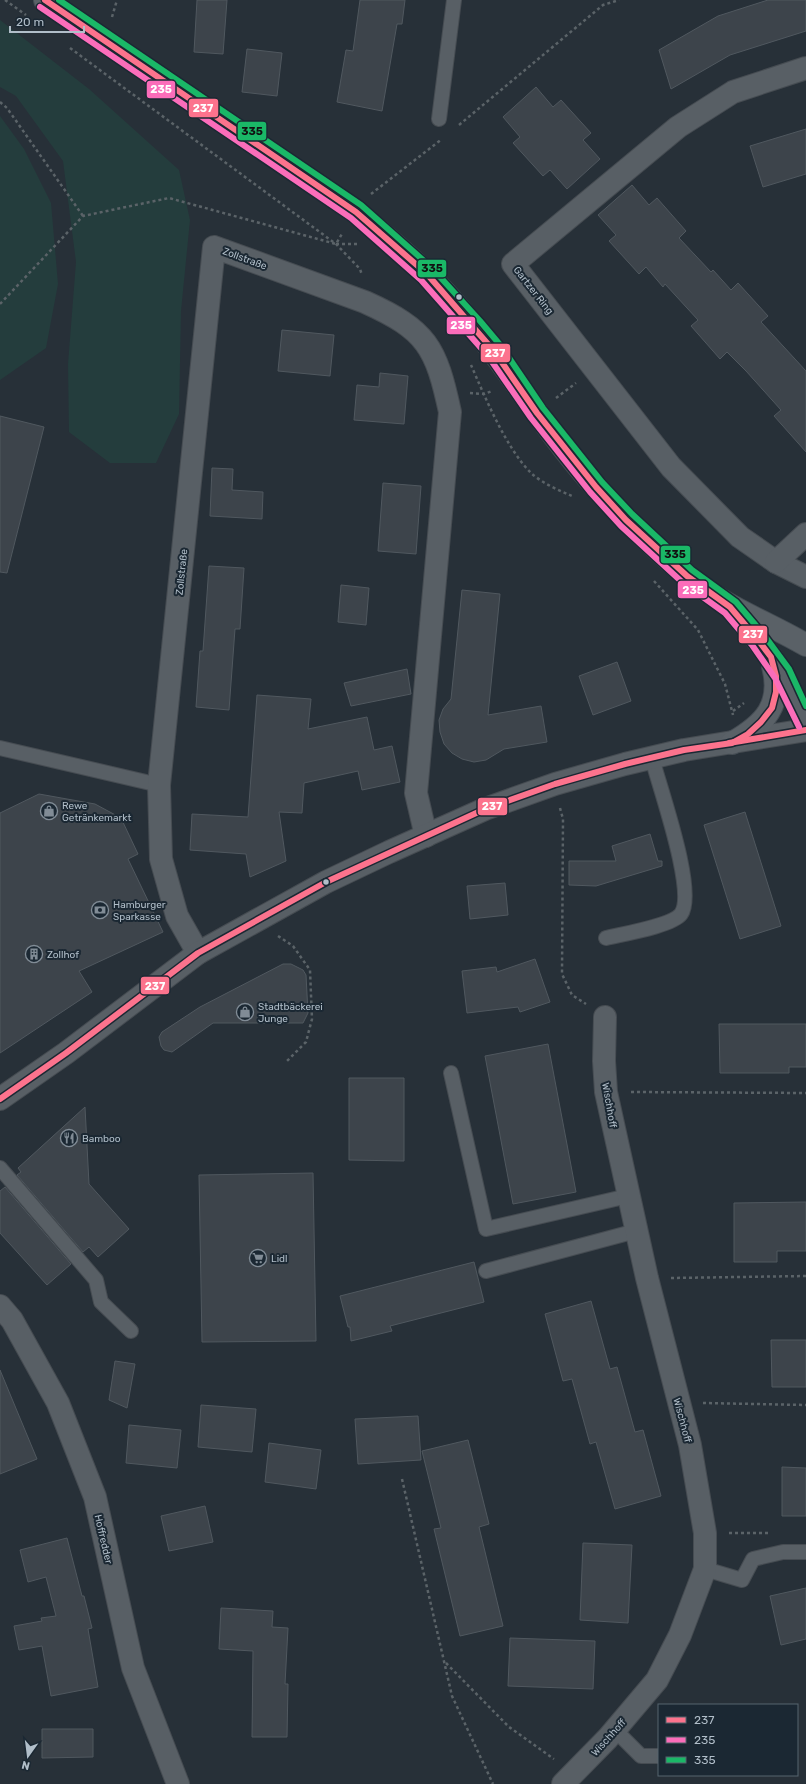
<svg xmlns="http://www.w3.org/2000/svg" width="806" height="1784" font-family="Rubik,sans-serif">
<rect width="100%" height="100%" fill="#273038"/>
<!-- green -->
<g fill="#243d3d">
<polygon points="0,20 89,89 179,170 190,220 181,311 179,414 156,463 110,463 69,432 68,364 76,262 63,161 16,96 0,87"/>
<polygon points="0,116 24,149 51,203 58,284 46,348 0,380"/>
</g>
<!-- building -->
<g fill="#3d444b" stroke="#50585f">
<polygon points="197,0 227,0 223,54 194,52"/>
<polygon points="360,0 405,0 402,24 397,24 382,111 337,102 346,50 353,51"/>
<polygon points="768,0 806,0 806,31 730,55 671,89 659,50 718,16"/>
<polygon points="247,49 282,53 277,96 242,92"/>
<polygon points="536,87 553,107 561,100 591,133 583,140 600,159 567,189 550,170 543,176 513,143 520,137 503,117"/>
<polygon points="806,129 806,174 763,187 750,146"/>
<polygon points="632,185 649,205 657,198 686,231 679,238 711,272 713,270 731,290 738,283 768,316 761,322 806,371 806,452 774,416 781,410 746,371 727,352 720,359 691,326 698,320 665,284 663,287 646,267 639,274 609,241 616,235 598,215"/>
<polygon points="282,330 334,335 330,376 278,371"/>
<polygon points="380,373 408,376 404,424 354,420 357,385 379,387"/>
<polygon points="0,416 44,427 7,573 0,572"/>
<polygon points="212,468 233,469 232,490 263,492 262,519 210,516"/>
<polygon points="383,483 421,486 416,554 378,551"/>
<polygon points="209,566 244,568 240,629 235,629 229,710 196,707 200,651 203,651"/>
<polygon points="341,585 369,588 366,625 338,622"/>
<polygon points="462,590 500,594 488,715 541,706 547,742 504,749 486,760 474,762 462,759 452,753 444,744 440,732 439,720 443,709 451,699"/>
<polygon points="617,662 631,701 593,715 579,676"/>
<polygon points="407,669 411,694 351,706 344,683"/>
<polygon points="257,695 311,699 308,729 367,717 374,750 392,746 400,782 362,790 358,771 304,783 302,813 279,812 286,861 250,877 246,854 190,850 192,814 248,817"/>
<polygon points="39,794 95,804 121,818 138,854 128,859 163,932 79,971 92,992 0,1053 0,813"/>
<polygon points="745,812 781,926 740,939 704,825"/>
<polygon points="650,834 658,861 662,861 662,866 596,886 569,885 569,861 616,861 612,846"/>
<polygon points="505,883 508,915 470,919 467,886"/>
<polygon points="535,959 550,1002 520,1012 518,1007 467,1013 462,971 496,967 497,972"/>
<polygon points="283,964 291,964 303,970 306,975 308,1013 303,1023 213,1023 172,1052 164,1050 161,1046 159,1037 162,1032 200,1007"/>
<polygon points="719,1024 806,1024 806,1067 789,1067 789,1073 720,1073"/>
<polygon points="548,1044 576,1192 513,1204 485,1056"/>
<polygon points="349,1078 404,1078 404,1161 349,1160"/>
<polygon points="85,1107 89,1184 129,1229 98,1257 89,1247 83,1252 17,1175 21,1172 18,1168"/>
<polygon points="313,1173 316,1341 202,1342 199,1175"/>
<polygon points="5,1187 71,1264 47,1285 0,1233 0,1191"/>
<polygon points="806,1202 806,1251 777,1251 777,1262 734,1262 734,1203"/>
<polygon points="474,1262 484,1302 390,1326 392,1331 351,1341 350,1327 348,1327 340,1296"/>
<polygon points="591,1301 610,1369 617,1367 635,1432 643,1430 661,1496 615,1509 596,1442 590,1444 572,1379 563,1381 545,1314"/>
<polygon points="771,1340 806,1340 806,1387 772,1387"/>
<polygon points="115,1361 135,1364 127,1408 109,1400"/>
<polygon points="0,1370 37,1459 0,1474"/>
<polygon points="201,1405 256,1409 252,1452 198,1447"/>
<polygon points="418,1416 421,1460 358,1464 355,1419"/>
<polygon points="129,1425 181,1430 177,1468 126,1463"/>
<polygon points="468,1440 489,1524 479,1527 503,1626 460,1636 434,1529 441,1528 422,1451"/>
<polygon points="269,1443 321,1450 316,1489 265,1482"/>
<polygon points="782,1467 806,1468 806,1516 782,1516"/>
<polygon points="205,1506 213,1542 169,1551 161,1516"/>
<polygon points="67,1538 82,1596 84,1596 92,1628 88,1629 98,1687 51,1696 42,1646 19,1650 14,1626 42,1621 41,1618 56,1616 46,1577 28,1582 20,1550"/>
<polygon points="583,1543 632,1545 628,1623 580,1620"/>
<polygon points="806,1588 806,1639 781,1645 770,1596"/>
<polygon points="221,1608 273,1611 272,1627 288,1628 285,1684 288,1684 287,1737 252,1737 253,1651 219,1649"/>
<polygon points="510,1638 595,1641 593,1689 508,1686"/>
<polygon points="42,1729 93,1729 93,1757 42,1758"/>
</g>
<g fill="none" stroke-linecap="round" stroke-linejoin="round">
<!-- lane casing -->
<g stroke="#464c52" stroke-width="16">
<g id="lane">
<polyline points="439,119 454,0"/>
<polyline points="0,748 159,785"/>
<path d="M606 938C622 934 672 926 681 914 697 892 659 786 652 758"/>
<polyline points="451,1073 486,1229 628,1196"/>
<polyline points="0,1168 96,1280 101,1302 131,1331"/>
<polyline points="486,1271 636,1231"/>
<polyline points="705,1569 742,1580 753,1559 783,1552 806,1552"/>
<polyline points="615,1730 641,1756 659,1756"/>
</g>
</g>
<!-- street casing -->
<g stroke="#464c52" stroke-width="24">
<g id="street">
<polyline points="806,68 733,92 678,127 513,264 671,467 740,537 776,562 806,577"/>
<polyline points="776,562 806,534"/>
<path d="M198 953 177 916 161 859 159 785 214 247 365 302C427 330 436 347 450 412L416 793 426 836"/>
<polyline points="0,1099 66,1053 198,953 326,882 389,852 485,809 555,784 625,764 684,750 806,730"/>
<polyline points="0,1306 12,1320 58,1403 95,1497 133,1668 178,1784"/>
<polyline points="563,1784 608,1738 657,1680 680,1635 705,1569 705,1533 690,1445 647,1278 606,1092 604,1061 605,1017"/>
</g>
</g>
<!-- primary casing -->
<g stroke="#454d54" stroke-width="24">
<g id="primary">
<path d="M45 0 356 212C391 241 425 269 454 303 495 349 527 402 565 450 601 496 642 537 686 575 723 607 765 621 806 645"/>
<polyline points="735,613 771,657 782,674 806,724"/>
<path d="M732 743C765 724 783 705 773 666"/>
</g>
</g>
<!-- path -->
<g stroke="#5b6368" stroke-width="2.5" stroke-dasharray="3 3" stroke-linecap="butt">
<polyline points="5,0 26,15"/>
<polyline points="112,17 117,0"/>
<polyline points="70,48 336,244 360,269 362,275"/>
<polyline points="0,102 7,108 83,216"/>
<polyline points="459,125 603,5 619,0"/>
<polyline points="371,194 442,139"/>
<polyline points="336,244 357,244"/>
<polyline points="0,304 83,216 169,198 336,244 343,232"/>
<path d="M471 365C485 397 506 448 531 473 542 483 558 490 572 496"/>
<polyline points="470,393 484,394 492,391"/>
<polyline points="556,398 576,383"/>
<polyline points="654,581 698,630 725,684 733,715"/>
<polyline points="733,711 744,703"/>
<polyline points="560,808 563,819 562,974 572,995 586,1004"/>
<polyline points="278,936 293,946 310,970 312,1019 306,1042 285,1063"/>
<polyline points="631,1092 806,1093"/>
<polyline points="671,1278 806,1276"/>
<polyline points="703,1403 806,1405"/>
<polyline points="402,1479 452,1696 493,1784"/>
<polyline points="729,1533 770,1533"/>
<polyline points="446,1663 509,1727 554,1759"/>
</g>
<!-- lane -->
<use href="#lane" stroke="#585f65" stroke-width="14"/>
<!-- street -->
<use href="#street" stroke="#585f65" stroke-width="22"/>
<!-- primary -->
<use href="#primary" stroke="#5a6167" stroke-width="22"/>
<!-- bus-1 casing -->
<g stroke="#1b2833" stroke-width="9">
<g id="bus-1">
<polyline points="729,743 806,730"/>
<polyline points="0,1099 66,1053 198,953 326,882 485,809 555,784 625,764 684,750 732,743 748,734 761,722 772,708 776,692 776,676 771,657 758,640 730,607 687,576 626,520 596,487 537,413 494,351 427,274 356,212 45,0"/>
</g>
</g>
<!-- bus-2 casing -->
<g stroke="#1b2833" stroke-width="9">
<polyline id="bus-2" points="40,7 351,218 421,280 488,356 531,418 590,492 621,526 682,582 725,613 752,645 775,678 799,727"/>
</g>
<!-- bus-3 casing -->
<g stroke="#1b2833" stroke-width="9">
<polyline id="bus-3" points="59,0 361,205 432,268 480,321 501,346 543,408 602,482 632,514 692,570 736,602 764,635 789,669 806,706"/>
</g>
<!-- bus-1 -->
<use href="#bus-1" stroke="#fc738d" stroke-width="6"/>
<!-- bus-2 -->
<use href="#bus-2" stroke="#fb6dba" stroke-width="6"/>
<!-- bus-3 -->
<use href="#bus-3" stroke="#1ab867" stroke-width="6"/>
</g>
<!-- icons -->
<defs>
<g id="shop-ring" transform="scale(0.9)"><circle r="9.5" fill="#1b2833" stroke="#818c96" stroke-width="1.5"/><path d="M-5-2.5h2.3a2.7 3.5 0 0 1 5.4 0H5L5.5 6h-11ZM-1.5-2.5h3a1.5 2.3 0 0 0-3 0Z" fill="#818c96"/></g>
<g id="bank-ring" transform="scale(0.9)"><circle r="9.5" fill="#1b2833" stroke="#818c96" stroke-width="1.5"/><path d="M-6-4H6V4H-6ZM0-2.3a2.3 2.3 0 1 0 0 4.6a2.3 2.3 0 1 0 0-4.6Z" fill="#818c96"/></g>
<g id="building-ring" transform="scale(0.9)"><circle r="9.5" fill="#1b2833" stroke="#818c96" stroke-width="1.5"/><path d="M-4-6H4V6H1V3H-1V6H-4ZM-2.5-4.3h1.7v1.8h-1.7ZM.8-4.3h1.7v1.8H.8ZM-2.5-1h1.7V.8h-1.7ZM.8-1h1.7V.8H.8Z" fill="#818c96"/></g>
<g id="restaurant-ring" transform="scale(0.9)"><circle r="9.5" fill="#1b2833" stroke="#818c96" stroke-width="1.5"/><path d="M-5-6h1v4h1v-4h1v4h1v-4h1v5L-1.5 .5V6h-2V.5L-5-1ZM5-6V6H3V1.5H1.5Q1.5-4 5-6Z" fill="#818c96"/></g>
<g id="supermarket-ring" transform="scale(0.9)"><circle r="9.5" fill="#1b2833" stroke="#818c96" stroke-width="1.5"/><path d="M-6-5.5h2.5l.6 2H6L4.5 2H-2.5L-4.4-4H-6ZM-1.5 3.2a1.3 1.3 0 1 0 .1 0ZM3 3.2a1.3 1.3 0 1 0 .1 0Z" fill="#818c96"/></g>
</defs>
<g fill-rule="evenodd">
<use href="#shop-ring" x="49" y="811"/>
<use href="#bank-ring" x="100" y="910"/>
<use href="#building-ring" x="34" y="954"/>
<use href="#shop-ring" x="245" y="1012"/>
<use href="#restaurant-ring" x="69" y="1138"/>
<use href="#supermarket-ring" x="258" y="1258"/>
</g>
<!-- markers -->
<g fill="#b1bec9" stroke="#1b2833" stroke-width="1.5">
<circle cx="459" cy="297" r="3.5"/>
<circle cx="326" cy="882" r="3.5"/>
</g>
<g text-anchor="middle" stroke-width="4" stroke-linejoin="round" paint-order="stroke">
<!-- street labels -->
<g font-size="10" fill="#b1bec9" stroke="#1b2833">
<text transform="translate(245 258) rotate(20)" y="4">Zollstraße</text>
<text transform="translate(534 290) rotate(52)" y="4">Gartzer Ring</text>
<text transform="translate(181 572) rotate(-84)" y="4">Zollstraße</text>
<text transform="translate(610 1105) rotate(80)" y="4">Wischhoff</text>
<text transform="translate(683 1420) rotate(75)" y="4">Wischhoff</text>
<text transform="translate(104 1539) rotate(77)" y="4">Hoffredder</text>
<text transform="translate(608 1737) rotate(-48)" y="4">Wischhoff</text>
</g>
<!-- poi labels -->
<g font-size="10" fill="#b1bec9" stroke="#1b2833" text-anchor="start">
<text x="62" y="809">Rewe<tspan x="62" dy="12">Getränkemarkt</tspan></text>
<text x="113" y="908">Hamburger<tspan x="113" dy="12">Sparkasse</tspan></text>
<text x="47" y="958">Zollhof</text>
<text x="258" y="1010">Stadtbäckerei<tspan x="258" dy="12">Junge</tspan></text>
<text x="82" y="1142">Bamboo</text>
<text x="271" y="1262">Lidl</text>
</g>
</g>
<g stroke="#1b2833" stroke-width="1.5">
<rect x="146" y="80" width="30" height="19" rx="4" fill="#fb6dba"/>
<rect x="188" y="98" width="31" height="20" rx="4" fill="#fc738d"/>
<rect x="237" y="121" width="30" height="20" rx="4" fill="#1ab867"/>
<rect x="417" y="259" width="30" height="19" rx="4" fill="#1ab867"/>
<rect x="446" y="316" width="30" height="19" rx="4" fill="#fb6dba"/>
<rect x="480" y="343" width="31" height="20" rx="4" fill="#fc738d"/>
<rect x="660" y="545" width="31" height="19" rx="4" fill="#1ab867"/>
<rect x="677" y="580" width="31" height="19" rx="4" fill="#fb6dba"/>
<rect x="738" y="625" width="30" height="19" rx="4" fill="#fc738d"/>
<rect x="477" y="797" width="31" height="19" rx="4" fill="#fc738d"/>
<rect x="140" y="976" width="30" height="19" rx="4" fill="#fc738d"/>
</g>
<g font-size="11" text-anchor="middle" font-weight="bold" fill="#fff">
<text x="161" y="93">235</text>
<text x="203" y="112">237</text>
<text x="461" y="329">235</text>
<text x="495" y="357">237</text>
<text x="693" y="594">235</text>
<text x="753" y="638">237</text>
<text x="492" y="810">237</text>
<text x="155" y="990">237</text>
</g>
<g font-size="11" text-anchor="middle" font-weight="bold" fill="#111">
<text x="252" y="135">335</text>
<text x="432" y="272">335</text>
<text x="675" y="558">335</text>
</g>
<!-- legend -->
<rect x="658" y="1704" width="140" height="72" fill="#1b2833" stroke="#57646f"/>
<rect x="666" y="1717" width="20" height="6" fill="#fc738d" stroke="#57646f"/>
<text x="694" y="1724" font-size="12" fill="#b1bec9">237</text>
<rect x="666" y="1737" width="20" height="6" fill="#fb6dba" stroke="#57646f"/>
<text x="694" y="1744" font-size="12" fill="#b1bec9">235</text>
<rect x="666" y="1757" width="20" height="6" fill="#1ab867" stroke="#57646f"/>
<text x="694" y="1764" font-size="12" fill="#b1bec9">335</text>
<!-- north arrow -->
<g transform="translate(28 1756) rotate(194)" stroke="#1b2833" stroke-width="3" paint-order="stroke">
<path d="M0-3L7 15L0 10L-7 15Z" fill="#b1bec9"/>
<text y="-6" font-size="11" font-weight="bold" text-anchor="middle" fill="#b1bec9">N</text>
</g>
<!-- scale -->
<path d="M10 26v6h74v-6" fill="none" stroke="#b1bec9" stroke-width="2"/>
<text x="16" y="26" font-size="12" fill="#b1bec9" stroke="#1b2833" stroke-width="3" paint-order="stroke">20 m</text>
</svg>
